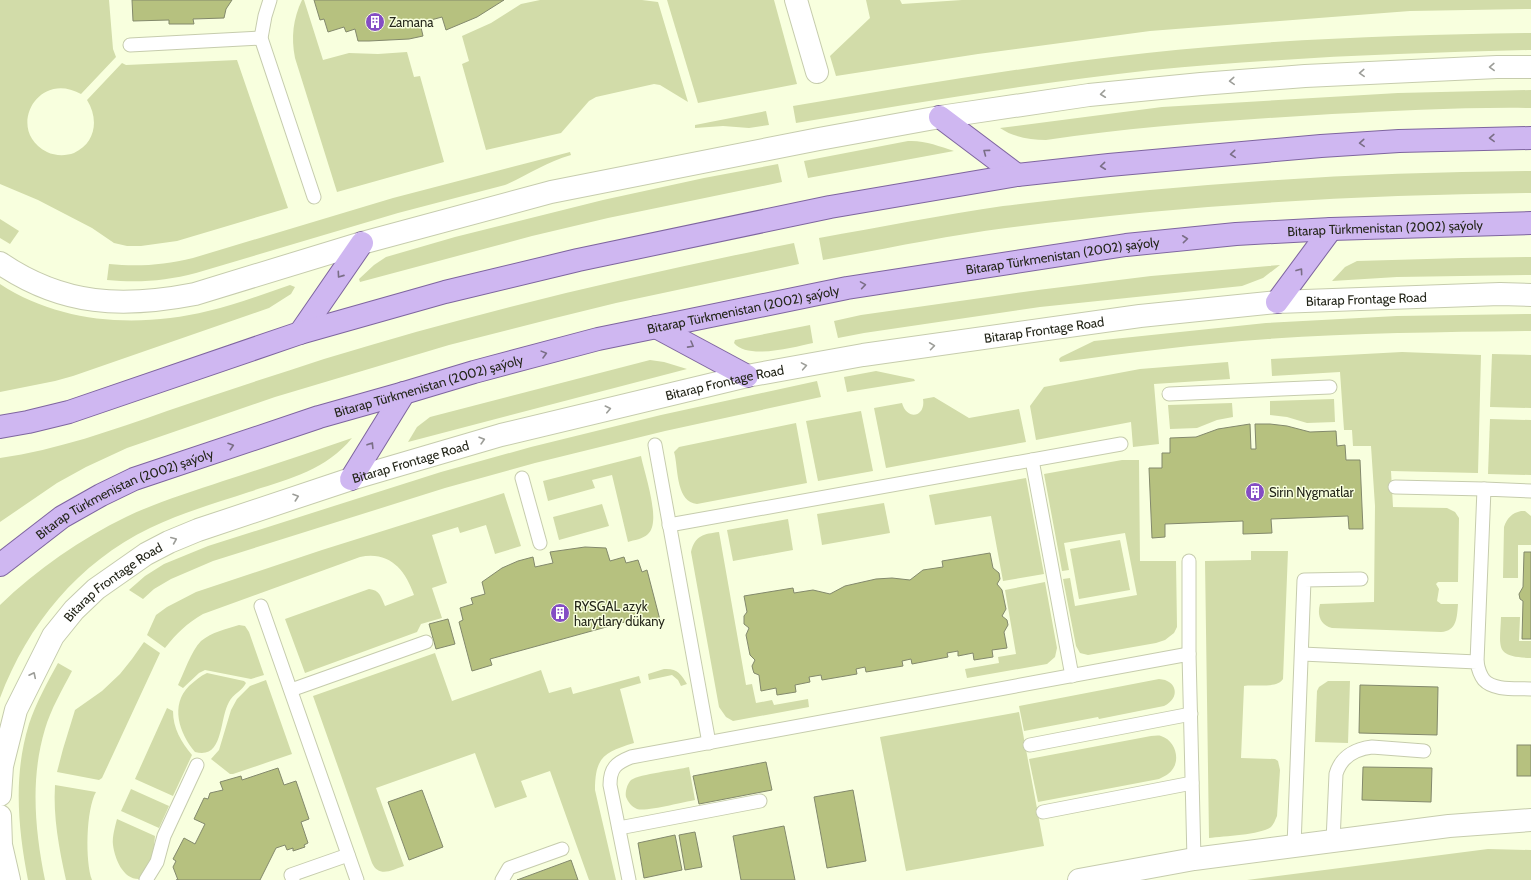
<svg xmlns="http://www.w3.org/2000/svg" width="1531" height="880" font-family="Cabin,sans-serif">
<rect width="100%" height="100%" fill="#f8ffde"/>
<!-- green -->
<g fill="#d2dca9">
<path d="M0 0H109L113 49 116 57 81 94C37 69 5 131 47 152 55 156 66 156 74 153 96 143 99 119 87 100L122 63 126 65 237 60 288 208 177 241 141 246H127L114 243 92 228 38 200 0 184Z"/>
<path d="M302 0H304L323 60 349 53 378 54 407 52 414 77 420 76 444 162 337 192 295 58C291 37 293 19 302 0Z"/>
<polygon points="540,0 642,0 658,2 688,102 660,85 654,84 596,97 589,101 561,133 486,150 462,64 469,61 462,36 491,23 521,4"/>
<polygon points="667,0 774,0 797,84 698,103"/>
<polygon points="866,0 900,0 902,4 962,0 1531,0 1531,9 1410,11 1150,31 978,54 836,76 830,56 870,18"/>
<path d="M1531 33V50C1404 53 1278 58 1152 70 1033 83 914 103 796 123L793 106C911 86 1028 66 1147 53 1275 39 1403 35 1531 33Z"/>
<path d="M1531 90V108C1465 107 1398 111 1332 114 1236 120 1141 126 1046 140 1030 140 1013 137 1000 128L1162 107 1398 93Z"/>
<polygon points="766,111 769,125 749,128 723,126 695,128 695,125"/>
<path d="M908 141C924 140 939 146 954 151L808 178 804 161Z"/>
<path d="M570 152 571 155C546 162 528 175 505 185L398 213 196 273C166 281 138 283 107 280L109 264C138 267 164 265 193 258L393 198Z"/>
<polygon points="778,164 782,182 608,218 532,236 360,282 359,279 374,265 386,257 455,237 603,200 704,178"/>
<path d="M1531 171V193C1355 195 1181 205 1006 228 945 236 884 249 823 260L819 238C880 227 942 215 1003 206 1179 184 1354 172 1531 171Z"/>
<polygon points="0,219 19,231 10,244 0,238"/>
<path d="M794 243 799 264 616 303 555 318 449 345 275 397 127 448 86 467 57 483 0 522V458C57 450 113 430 167 411 219 393 272 376 324 359 479 311 636 275 794 243Z"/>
<polygon points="1531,257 1531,275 1397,277 1332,281 1345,267 1357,261 1462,258"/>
<polygon points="1280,265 1263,278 1242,286 1040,307 864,333 838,338 834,321 861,315 1038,290 1151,276"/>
<path d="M0 284C61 324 139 328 208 311 236 305 263 294 290 285L295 287 291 294 269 308 73 376 55 381 0 392Z"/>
<path d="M1531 314V331C1443 332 1355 333 1268 339 1198 344 1129 353 1060 362L1059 359 1061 357 1094 341 1266 323 1397 316Z"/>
<path d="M810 325 813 343C794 347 748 360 734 343L735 340Z"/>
<path d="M1402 352 1481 355 1478 473 1391 471 1393 507 1447 508 1455 512 1459 518 1458 582H1438L1436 584 1439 589 1437 601 1441 604H1458C1457 617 1457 631 1441 632L1332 628C1320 625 1317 615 1320 604L1374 602 1375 506 1371 446H1353L1352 430H1344L1340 372 1272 376 1271 359Z"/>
<polygon points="1492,354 1531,355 1531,408 1490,407"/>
<polygon points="650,360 664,362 687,369 408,442 417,427 430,417"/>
<polygon points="1228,362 1230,379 1154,384 1159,444 1133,447 1131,422 1036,440 1030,406 1044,387 1140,369"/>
<polygon points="876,371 914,379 915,381 847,392 844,377"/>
<polygon points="817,381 821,397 665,431 535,463 445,488 213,561 171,579 154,589 143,599 129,590 145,576 164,564 208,546 441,472 531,447 661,415"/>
<path d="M934 397 969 418 1019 409 1026 442 886 468 874 408 902 403C907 421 926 417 923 399Z"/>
<polygon points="1334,399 1335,422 1307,423 1287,417 1270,415 1270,401"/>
<polygon points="1232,403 1233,417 1217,420 1197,428 1170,429 1168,405"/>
<polygon points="861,411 873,471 818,481 806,421"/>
<polygon points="1490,419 1531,420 1531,475 1488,474"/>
<path d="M796 423 807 483 697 504C677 502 678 472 675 456L674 452 679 447Z"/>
<path d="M352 438C325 471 288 479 249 492 216 503 181 513 150 528 78 563 28 624 0 698V605C37 569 81 539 126 517 157 502 191 492 223 481 266 467 309 453 352 438Z"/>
<path d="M641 456C644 472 662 522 648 534 643 539 634 540 628 542L612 475 592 480 595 488 548 501 543 481Z"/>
<polygon points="1122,460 1139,460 1140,561 1176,561 1177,627 1174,633 1165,640 1156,643 1088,655 1080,653 1076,646 1063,579 1070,578 1075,606 1137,595 1125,533 1064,543 1069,570 1062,571 1044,474"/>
<polygon points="1026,478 1044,574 1003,581 991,516 935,525 929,495"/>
<path d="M504 493 521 546 495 554 486 525 460 533 458 527 432 535 447 583 432 588 442 618 421 624 417 632 305 673 285 619 369 589C380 590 381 597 385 606L414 595C405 569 389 551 360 557L203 614C187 623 176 634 165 648L147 635 156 615 167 607 196 592 322 550Z"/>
<polygon points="884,503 890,533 822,545 817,514"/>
<polygon points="602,504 609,526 559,540 553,517"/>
<path d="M1521 511H1525L1531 516V545H1518V578H1503L1504 527C1507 518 1512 513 1521 511Z"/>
<polygon points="788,519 793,550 733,561 727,530"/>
<path d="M719 532 746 685 752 684 756 703 772 700 774 705 808 699 809 707 733 721 726 717 719 707 691 552C695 535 704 534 719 532Z"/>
<polygon points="1120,540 1130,590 1079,599 1070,549"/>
<path d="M1251 551H1288L1283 679C1277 689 1254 684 1244 686L1241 758 1275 759 1278 761 1280 770 1277 816C1275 820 1274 824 1271 827 1260 835 1224 836 1209 838L1205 561 1251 560Z"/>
<polygon points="1045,582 1057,648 1055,657 1047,664 967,678 965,669 999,663 998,657 1016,654 1005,590"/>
<path d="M1501 617H1520L1519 641H1531V658C1494 657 1500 648 1501 617Z"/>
<path d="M239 625 245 626 249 632 264 675 251 679 205 670 199 673 183 688 178 685C184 673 191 651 201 641 212 632 226 629 239 625Z"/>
<polygon points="144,642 160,653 102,778 99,780 57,772 63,749 75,710 102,691 120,674 132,659"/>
<path d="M435 653 452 701 541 670 549 693 571 687 573 694 639 676 641 683 620 689 634 743C605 752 595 756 595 790L616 880H589L550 771 521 781 527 797 495 808 475 753 376 788 404 866C392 870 379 878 372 863L313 696Z"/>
<path d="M58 663 72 671C62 690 51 709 45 729 30 779 35 830 45 880H28C18 829 13 775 29 724 36 703 47 683 58 663Z"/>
<path d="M664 669C677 668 681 674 687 684L681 686 678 680 672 675 649 680 648 674Z"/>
<path d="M207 673 244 681 246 683C242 691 233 694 229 702 219 719 224 760 195 752 179 733 170 705 189 686 195 681 200 676 207 673Z"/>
<path d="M1159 679C1177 680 1181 698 1164 706L1099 719 1098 717 1024 731 1019 706Z"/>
<polygon points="266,680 292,754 233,774 230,774 211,759 219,750 231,710 237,699 250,686"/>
<polygon points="1328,681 1350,681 1348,743 1315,742 1317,691 1319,687"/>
<path d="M167 708 173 711C173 728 181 742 192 755L173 796 135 779Z"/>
<polygon points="1019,712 1044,846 906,871 880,737"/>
<path d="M1151 736C1154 736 1158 735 1161 736 1177 741 1182 764 1168 774 1166 776 1162 777 1159 779L1038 802 1029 759Z"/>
<path d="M689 767 695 800C683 802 646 812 637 809 632 807 628 802 626 797 625 792 627 784 631 780 640 774 677 770 689 767Z"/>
<path d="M55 785 96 792C86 809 85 862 92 880H66C59 848 53 817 55 785Z"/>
<polygon points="131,789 169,806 159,828 121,811"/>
<path d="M117 819 155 836 153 856 150 867 140 879C123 880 115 859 113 845 112 837 115 827 117 819Z"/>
<polygon points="1488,849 1531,850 1531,880 1247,880"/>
</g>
<!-- building -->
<g fill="#b6c17f" stroke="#83896c">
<polygon points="132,0 232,0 226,9 224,18 193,19 194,24 169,24 169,20 133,21"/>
<polygon points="314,0 504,0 477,17 446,30 442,17 420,23 423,36 409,39 369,41 358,41 355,29 346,32 344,27 328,32 324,19 320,20"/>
<polygon points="1250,424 1251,449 1256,449 1255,424 1270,424 1287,426 1310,432 1336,431 1337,446 1345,445 1346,460 1360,460 1363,529 1349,529 1348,516 1271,519 1272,533 1243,534 1243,521 1165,524 1165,537 1152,538 1149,468 1162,468 1162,453 1170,453 1170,438 1196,437 1218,429"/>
<polygon points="585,547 606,548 610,561 624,557 626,563 638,560 642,572 647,570 660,620 641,625 639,618 490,659 492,665 472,671 459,622 463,620 460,608 473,604 471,598 485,594 482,582 502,568 518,561 533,557 535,567 553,563 550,552"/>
<polygon points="1524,552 1531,552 1531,639 1522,639 1523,601 1520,599 1519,594 1523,587"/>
<polygon points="990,553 993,568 999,573 1000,579 997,584 1002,590 1006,609 1002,616 1007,620 1008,625 1004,632 1007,648 992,650 993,657 974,660 973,653 958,656 958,651 947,653 948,657 912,664 911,659 902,661 903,666 866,672 865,667 856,669 857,674 822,680 821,675 809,677 810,682 795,685 796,692 777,695 776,688 761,691 759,675 754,673 753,670 752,666 755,660 750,655 746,635 749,628 744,624 744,616 747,612 744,596 793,588 794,593 813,590 830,594 845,586 876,579 892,578 910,580 923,570 943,567 942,561"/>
<polygon points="448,619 455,644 436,649 429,624"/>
<polygon points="1360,685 1438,687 1437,735 1359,733"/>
<rect x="1517" y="745" width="14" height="31"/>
<polygon points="766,762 772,790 699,804 693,776"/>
<polygon points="1363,767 1432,768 1431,802 1362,800"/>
<polygon points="278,768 284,785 296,781 309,819 301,822 308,843 304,845 305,847 293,851 293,848 287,850 285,845 276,848 260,880 176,880 178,880 173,867 176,861 173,859 184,838 195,844 205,824 194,819 204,798 208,799 210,793 223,790 220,782 241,776 242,780"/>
<polygon points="422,790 443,847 409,860 388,802"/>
<polygon points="853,790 866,861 827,868 814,797"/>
<polygon points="784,826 795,880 741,880 733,836"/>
<polygon points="695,832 702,867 685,870 679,835"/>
<polygon points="675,835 682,870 644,878 638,843"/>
<polygon points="571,860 578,880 517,880"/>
</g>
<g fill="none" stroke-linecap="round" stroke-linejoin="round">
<!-- service casing -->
<g stroke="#c6ccad" stroke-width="15">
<g id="service">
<polyline points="270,0 265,16 261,38 314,197"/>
<polyline points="130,45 261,38"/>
<polyline points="1169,394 1330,387"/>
<polyline points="655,445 709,743"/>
<polyline points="1032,460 1072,676"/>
<polyline points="522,478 540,543"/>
<polyline points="1395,487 1484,489"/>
<polyline points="669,525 1121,444"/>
<polyline points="1189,561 1189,654"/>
<polyline points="261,606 357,880"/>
<path d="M1302 654 1477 662C1478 668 1480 675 1484 680 1494 691 1517 688 1531 689"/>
<polyline points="1477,662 1484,489 1531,491"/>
<polyline points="291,690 426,642"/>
<polyline points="1030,745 1191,714"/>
<polyline points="1043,812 1192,783"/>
<polyline points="619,828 760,801"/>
<path d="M1333 841 1336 774C1341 757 1355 749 1372 747L1424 751"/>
<polyline points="1294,846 1304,580 1361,579"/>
<polyline points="146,880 157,862 164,836 197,765"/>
<polyline points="293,880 291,875 348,855"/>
<polyline points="502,880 509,868 562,849"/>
<path d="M629 880 610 785C610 768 616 763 631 757L1189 654 1194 859"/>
</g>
</g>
<!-- minor casing -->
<g stroke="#c6ccad" stroke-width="24">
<g id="minor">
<polyline points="796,0 817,72"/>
<path d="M0 263C63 306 123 308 195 294L362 243 551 192 819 139 940 117 1089 95 1201 84 1305 76 1497 67H1531"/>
<path id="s1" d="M0 795 2 766 16 710 53 636 74 610 96 589 146 554 169 542 198 530 351 479 501 435 747 376 863 355 1140 316 1277 302 1500 294 1531 295"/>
<polyline points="0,816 1,845 9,880"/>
<polyline points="1079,880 1194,859 1449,826 1531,820"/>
</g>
</g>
<!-- primary casing -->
<g stroke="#7e659f" stroke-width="24">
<g id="primary">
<polyline points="940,117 1017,175"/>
<polyline points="1277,302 1331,229"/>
<polyline points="656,327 747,376"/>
<polyline points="300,333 362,243"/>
<polyline points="0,427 28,422 69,412 300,333 445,292 578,260 830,207 1017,175 1109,165 1321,146 1399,141 1531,138"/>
<polyline points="351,479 404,393"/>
<path id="s2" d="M0 565 62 517 101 495 134 479 319 417 404 393 474 372 598 339 847 288 1126 245 1236 234 1331 229 1531 223"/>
</g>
</g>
<!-- service -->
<use href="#service" stroke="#fff" stroke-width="13"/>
<!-- minor -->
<use href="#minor" stroke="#fff" stroke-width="22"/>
<!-- primary -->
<use href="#primary" stroke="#cfb7f1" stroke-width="22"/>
</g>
<!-- one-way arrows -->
<defs><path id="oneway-chevron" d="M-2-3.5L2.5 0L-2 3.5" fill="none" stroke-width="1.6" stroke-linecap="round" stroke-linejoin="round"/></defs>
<g stroke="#9c9d98">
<use href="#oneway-chevron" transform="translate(1492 67) rotate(178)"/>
<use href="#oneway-chevron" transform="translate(1362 73) rotate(177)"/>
<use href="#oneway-chevron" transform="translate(1232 81) rotate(176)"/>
<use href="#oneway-chevron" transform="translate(1103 94) rotate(174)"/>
<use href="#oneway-chevron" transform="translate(932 346) rotate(-8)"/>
<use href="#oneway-chevron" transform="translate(804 366) rotate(-10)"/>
<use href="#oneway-chevron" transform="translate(608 409) rotate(-13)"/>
<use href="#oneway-chevron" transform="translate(482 440) rotate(-16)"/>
<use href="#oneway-chevron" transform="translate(296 497) rotate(-19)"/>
<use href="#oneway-chevron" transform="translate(174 540) rotate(-23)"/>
<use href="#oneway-chevron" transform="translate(33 675) rotate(-64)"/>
</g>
<g stroke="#7a6e86">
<use href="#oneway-chevron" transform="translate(1492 138) rotate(178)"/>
<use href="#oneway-chevron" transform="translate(1362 143) rotate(176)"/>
<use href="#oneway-chevron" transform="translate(986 152) rotate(-143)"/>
<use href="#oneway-chevron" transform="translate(1233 154) rotate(175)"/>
<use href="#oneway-chevron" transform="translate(1103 166) rotate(174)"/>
<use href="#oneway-chevron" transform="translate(1185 239) rotate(-6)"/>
<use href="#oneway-chevron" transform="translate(1300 271) rotate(-54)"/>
<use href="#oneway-chevron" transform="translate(340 275) rotate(125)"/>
<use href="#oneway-chevron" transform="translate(863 285) rotate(-9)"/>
<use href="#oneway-chevron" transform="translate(691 345) rotate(29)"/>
<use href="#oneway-chevron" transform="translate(544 354) rotate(-15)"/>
<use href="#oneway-chevron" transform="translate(371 445) rotate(-58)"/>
<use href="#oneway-chevron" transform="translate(231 446) rotate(-18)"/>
</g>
<!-- icons -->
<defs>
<g id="building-disc" transform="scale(1)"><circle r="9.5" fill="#844dc4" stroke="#f8ffde"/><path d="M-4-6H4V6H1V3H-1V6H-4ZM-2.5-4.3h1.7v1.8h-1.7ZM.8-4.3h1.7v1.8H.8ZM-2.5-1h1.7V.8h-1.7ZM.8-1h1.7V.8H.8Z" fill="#fff"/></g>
</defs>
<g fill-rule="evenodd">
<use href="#building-disc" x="375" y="22"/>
<use href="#building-disc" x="1255" y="492"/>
<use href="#building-disc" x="560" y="613"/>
</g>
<g text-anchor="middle" stroke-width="3" stroke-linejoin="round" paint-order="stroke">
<!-- poi labels -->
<g font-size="13" fill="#24261a" stroke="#f8ffde" text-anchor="start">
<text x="389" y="27">Zamana</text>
<text x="1269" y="497">Sirin Nygmatlar</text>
<text x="574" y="611">RYSGAL azyk<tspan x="574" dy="15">harytlary dükany</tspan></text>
</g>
<!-- street labels -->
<g font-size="13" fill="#24261a" stroke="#f8ffde">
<text dy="5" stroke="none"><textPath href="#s2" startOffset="1441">Bitarap Türkmenistan (2002) şaýoly</textPath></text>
<text dy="5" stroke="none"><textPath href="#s2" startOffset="1117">Bitarap Türkmenistan (2002) şaýoly</textPath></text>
<text dy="5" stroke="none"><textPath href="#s1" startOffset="1547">Bitarap Frontage Road</textPath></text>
<text dy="5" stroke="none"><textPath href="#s2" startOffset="793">Bitarap Türkmenistan (2002) şaýoly</textPath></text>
<text dy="5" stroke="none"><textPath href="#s1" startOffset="1223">Bitarap Frontage Road</textPath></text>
<text dy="5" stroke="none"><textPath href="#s1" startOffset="899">Bitarap Frontage Road</textPath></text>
<text dy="5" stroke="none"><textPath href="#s2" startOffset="469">Bitarap Türkmenistan (2002) şaýoly</textPath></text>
<text dy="5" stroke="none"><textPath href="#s1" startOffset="575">Bitarap Frontage Road</textPath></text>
<text dy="5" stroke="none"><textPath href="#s2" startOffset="145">Bitarap Türkmenistan (2002) şaýoly</textPath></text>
<text dy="5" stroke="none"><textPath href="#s1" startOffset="251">Bitarap Frontage Road</textPath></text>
</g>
</g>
</svg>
